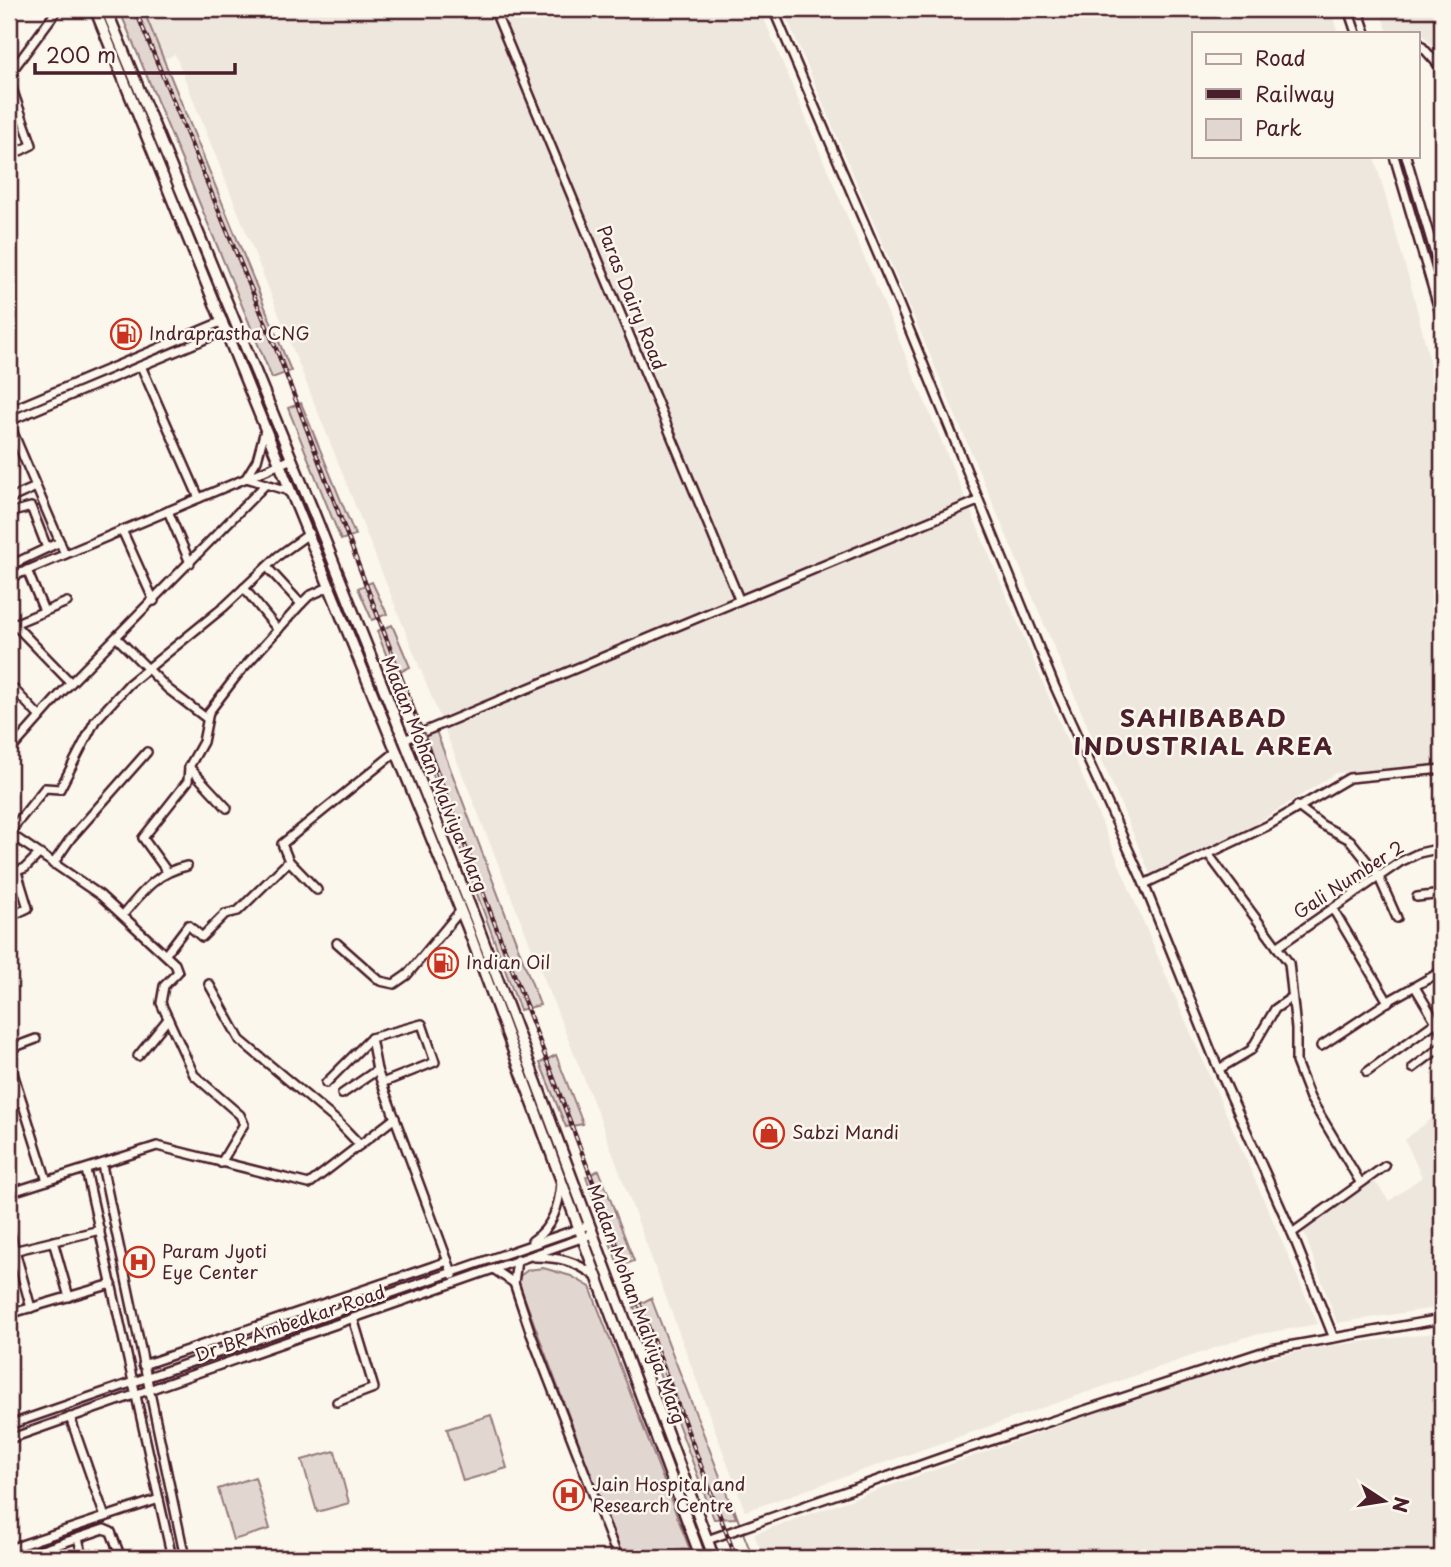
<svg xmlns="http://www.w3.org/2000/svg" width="1451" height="1567" font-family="'Playpen Sans',sans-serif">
<rect width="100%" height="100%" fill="#fbf7ec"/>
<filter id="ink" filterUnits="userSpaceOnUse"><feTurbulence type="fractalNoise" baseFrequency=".0143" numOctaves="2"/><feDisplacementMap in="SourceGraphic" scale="14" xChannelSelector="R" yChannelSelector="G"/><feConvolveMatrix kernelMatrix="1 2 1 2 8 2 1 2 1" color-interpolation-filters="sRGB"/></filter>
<g filter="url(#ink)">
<!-- built -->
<g fill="#eee7de">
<polygon points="123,9 760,9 1169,983 1318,1324 1249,1336 745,1511 600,1119 175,54 148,68"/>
<polygon points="783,9 1330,9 1338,33 1194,33 1194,156 1374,156 1414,297 1442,411 1442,763 1336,773 1257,823 1151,876"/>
<polygon points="1379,9 1442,9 1442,58 1422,33 1387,30"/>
<polygon points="1442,1110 1442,1307 1337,1323 1303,1230 1373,1179 1389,1201 1422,1177 1405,1140"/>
<polygon points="1442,1332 1442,1558 764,1558 754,1534 1224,1367 1321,1347"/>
</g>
<!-- green -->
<g fill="#e2d7d0" stroke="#967b7e" stroke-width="2">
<polygon points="119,9 143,9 291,371 272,378"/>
<polygon points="301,403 355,535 341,540 288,408"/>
<polygon points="372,582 387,614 372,620 358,588"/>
<polygon points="392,625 410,667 394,675 377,631"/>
<polygon points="436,731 540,1005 520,1010 419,737"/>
<polygon points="556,1055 583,1124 566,1127 540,1063"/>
<polygon points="599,1170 634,1261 619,1267 586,1177"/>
<polygon points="543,1268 571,1276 590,1287 693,1558 622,1558 517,1278 528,1270"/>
<polygon points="651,1298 736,1518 714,1519 634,1307"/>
<polygon points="491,1415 507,1468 463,1481 447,1429"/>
<polygon points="335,1451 349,1503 317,1512 302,1460"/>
<polygon points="255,1477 270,1529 233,1540 218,1489"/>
</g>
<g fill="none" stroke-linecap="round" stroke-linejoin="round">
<!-- stream -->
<g stroke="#907477" stroke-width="2">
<polyline points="732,1503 740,1525"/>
<polyline points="742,1530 753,1558"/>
</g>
<!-- minor casing -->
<g stroke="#4a1f2b" stroke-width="12">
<g id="minor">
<polyline points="494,9 739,599"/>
<polyline points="773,9 899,304 1055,687 1144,884 1213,1056 1292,1233 1333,1336"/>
<polyline points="1348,9 1356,33"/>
<polyline points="1358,9 1366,33"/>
<polyline points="1418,42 1442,69"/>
<polyline points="9,75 58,9"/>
<polyline points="9,80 32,145 20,151 9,145"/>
<polyline points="1394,156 1442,320"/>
<polyline points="1406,156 1442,278"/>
<polyline points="141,366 199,498"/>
<polyline points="9,411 223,321"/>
<polyline points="9,421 227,330"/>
<polyline points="9,423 65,554"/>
<polyline points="265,430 257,460 246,478 286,490 293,496"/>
<polyline points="9,499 36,487"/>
<polyline points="168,511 190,563"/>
<polyline points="9,513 31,507 47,548"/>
<polyline points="122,530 154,601"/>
<polyline points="9,566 60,542"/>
<polyline points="267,567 301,604"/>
<polyline points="27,570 44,611"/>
<polyline points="9,578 292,459"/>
<polyline points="244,588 278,630"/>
<polyline points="14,624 71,683"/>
<polyline points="9,626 67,602"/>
<polyline points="117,638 168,689 206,718"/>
<polyline points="9,684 40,717"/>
<polyline points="404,740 978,501"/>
<polyline points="9,752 63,691 266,484"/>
<polyline points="189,767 227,808"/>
<polyline points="1297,806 1322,825 1350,840 1378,875 1397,918"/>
<polyline points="9,833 100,895 175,964 178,972 164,986 161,1003 194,1075 240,1115 244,1124 221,1163"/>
<polyline points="9,833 45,788 60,789 95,721 129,684 225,606 278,556 310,533"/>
<polyline points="1209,855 1289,963 1296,1029 1296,1062 1310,1098 1360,1182"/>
<polyline points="53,864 71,838 147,752"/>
<polyline points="166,870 143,838 188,781 189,767 203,742 209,712 238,674 301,604 309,596 331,586"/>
<polyline points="9,874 25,868 38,855"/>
<polyline points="1144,884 1267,826 1349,778 1442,769"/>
<polyline points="317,890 289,861 282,844 397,751"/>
<polyline points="1417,897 1442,894"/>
<polyline points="1333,909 1388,1002"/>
<path d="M123 915C142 892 157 872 187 866"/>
<polyline points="9,917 28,908 17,872"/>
<polyline points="337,943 380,981 394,984 407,975 461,910"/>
<polyline points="1277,947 1400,862 1419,853 1442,848"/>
<polyline points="166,954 188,925 202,937 225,914 238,911 289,861"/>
<polyline points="209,984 240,1040 338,1122 360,1145"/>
<polyline points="1415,987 1442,1032"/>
<polyline points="371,1038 377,1070 453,1275"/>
<polyline points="1321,1046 1392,999 1442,971"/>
<polyline points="9,1049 36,1039"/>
<polyline points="138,1056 168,1019"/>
<polyline points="9,1060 47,1181"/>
<polyline points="1413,1068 1442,1046"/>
<polyline points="1219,1069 1251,1050 1275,1009 1292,997"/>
<polyline points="1367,1072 1436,1022"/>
<polyline points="326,1083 371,1038 422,1024 435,1062 382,1083"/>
<polyline points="342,1094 377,1070"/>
<polyline points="9,1106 22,1102"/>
<polyline points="102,1165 185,1558"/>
<polyline points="86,1170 172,1558"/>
<polyline points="9,1193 157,1146 309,1184 395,1118"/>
<polyline points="9,1229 31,1308"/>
<polyline points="1292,1233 1385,1166"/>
<polyline points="53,1241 69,1297"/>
<path d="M532 1241C553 1227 559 1206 561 1183"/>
<polyline points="9,1252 100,1230"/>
<path d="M534 1257C558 1257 576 1261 595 1276"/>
<polyline points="517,1260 514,1283 531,1334 618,1558"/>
<polyline points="495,1270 514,1283"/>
<polyline points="9,1314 112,1284"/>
<polyline points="143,1365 448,1261"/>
<polyline points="337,1402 374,1388 353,1318"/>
<polyline points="70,1417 105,1517"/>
<polyline points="9,1425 589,1225"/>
<polyline points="9,1439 593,1234"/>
<polyline points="78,1538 83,1558"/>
<polyline points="707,1540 969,1448 1271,1349 1442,1319"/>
<polyline points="9,1549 159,1499"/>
<polyline points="35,1558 39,1551 104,1529 111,1532 121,1558"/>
<polyline points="102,1558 118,1552"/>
</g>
</g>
<!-- major casing -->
<g stroke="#4a1f2b" stroke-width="14">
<g id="major">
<polyline points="95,9 467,926 701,1558"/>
<polyline points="106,9 314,513 476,921 714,1558"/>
</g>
</g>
<!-- minor -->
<use href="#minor" stroke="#fbf7ec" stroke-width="7"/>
<!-- major -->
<use href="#major" stroke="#fbf7ec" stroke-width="9"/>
<!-- rail casing -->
<g stroke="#4a1f2b" stroke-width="4.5">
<polyline id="rail" points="135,9 279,356 736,1558"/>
</g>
<!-- rail -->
<use href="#rail" stroke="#fbf7ec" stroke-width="2" stroke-dasharray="5" stroke-linecap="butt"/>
</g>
</g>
<!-- icons -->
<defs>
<g id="fuel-ring" transform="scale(1.575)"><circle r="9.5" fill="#fbf7ec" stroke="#c8321e" stroke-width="1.5"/><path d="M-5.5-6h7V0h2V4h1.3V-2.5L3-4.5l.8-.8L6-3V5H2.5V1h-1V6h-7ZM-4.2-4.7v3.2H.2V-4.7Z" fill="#c8321e"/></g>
<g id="shop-ring" transform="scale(1.575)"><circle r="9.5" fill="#fbf7ec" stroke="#c8321e" stroke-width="1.5"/><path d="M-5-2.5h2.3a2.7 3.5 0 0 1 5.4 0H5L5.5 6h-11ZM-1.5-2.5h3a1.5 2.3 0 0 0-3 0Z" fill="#c8321e"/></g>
<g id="hospital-ring" transform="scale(1.575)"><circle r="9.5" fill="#fbf7ec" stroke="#c8321e" stroke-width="1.5"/><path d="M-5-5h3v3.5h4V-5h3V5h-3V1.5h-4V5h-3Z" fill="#c8321e"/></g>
</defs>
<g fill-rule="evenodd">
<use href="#fuel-ring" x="126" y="334"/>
<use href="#fuel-ring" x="443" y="963"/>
<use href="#shop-ring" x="769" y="1133"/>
<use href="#hospital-ring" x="139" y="1262"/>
<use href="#hospital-ring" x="569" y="1495"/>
</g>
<g text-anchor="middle" stroke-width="5" stroke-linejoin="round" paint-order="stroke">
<!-- street labels -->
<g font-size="18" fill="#4a1f2b" stroke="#fbf7ec">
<text transform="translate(631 298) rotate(68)" y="6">Paras Dairy Road</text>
<text transform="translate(434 774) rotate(68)" y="6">Madan Mohan Malviya Marg</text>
<text transform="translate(1349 880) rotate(-33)" y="6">Gali Number 2</text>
<text transform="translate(636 1304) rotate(70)" y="6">Madan Mohan Malviya Marg</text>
<text transform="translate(290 1324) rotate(-19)" y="6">Dr BR Ambedkar Road</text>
</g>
<!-- poi labels -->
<g font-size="18" fill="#4a1f2b" stroke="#fbf7ec" text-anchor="start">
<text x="149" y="340">Indraprastha CNG</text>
<text x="466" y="969">Indian Oil</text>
<text x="792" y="1139">Sabzi Mandi</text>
<text x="162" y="1258">Param Jyoti<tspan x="162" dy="21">Eye Center</tspan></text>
<text x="592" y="1491">Jain Hospital and<tspan x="592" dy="21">Research Centre</tspan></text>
</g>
<!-- district labels -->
<g font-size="24" font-weight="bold" letter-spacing="2" fill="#4a1f2b" stroke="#fbf7ec">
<text x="1204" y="727">SAHIBABAD<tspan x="1204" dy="28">INDUSTRIAL AREA</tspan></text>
</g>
</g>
<!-- margin -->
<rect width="1451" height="1567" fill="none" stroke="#fbf7ec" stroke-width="35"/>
<rect x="18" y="18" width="1416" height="1532" fill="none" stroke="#4a1f2b" stroke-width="2.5" filter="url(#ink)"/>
<!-- legend -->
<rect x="1192" y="32" width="228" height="126" fill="#fbf7ec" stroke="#b4a19f" stroke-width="2"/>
<rect x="1206" y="54" width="35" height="10" fill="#fbf7ec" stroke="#b4a19f" stroke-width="2"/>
<text x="1255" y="66" font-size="21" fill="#4a1f2b">Road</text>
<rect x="1206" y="89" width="35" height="10" fill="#4a1f2b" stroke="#b4a19f" stroke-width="2"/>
<text x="1255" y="102" font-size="21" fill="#4a1f2b">Railway</text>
<rect x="1206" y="119" width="35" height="21" fill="#e2d7d0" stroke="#b4a19f" stroke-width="2"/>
<text x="1255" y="136" font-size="21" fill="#4a1f2b">Park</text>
<!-- north arrow -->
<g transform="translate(1384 1501) rotate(102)" stroke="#fbf7ec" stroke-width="5" paint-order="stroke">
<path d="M0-5L12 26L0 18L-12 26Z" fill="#4a1f2b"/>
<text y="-10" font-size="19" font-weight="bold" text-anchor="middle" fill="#4a1f2b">N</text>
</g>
<!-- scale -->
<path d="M35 63v10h200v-10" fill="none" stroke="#4a1f2b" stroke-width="3.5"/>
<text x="46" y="63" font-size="21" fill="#4a1f2b" stroke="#fbf7ec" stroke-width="5" paint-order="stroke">200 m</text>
</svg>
